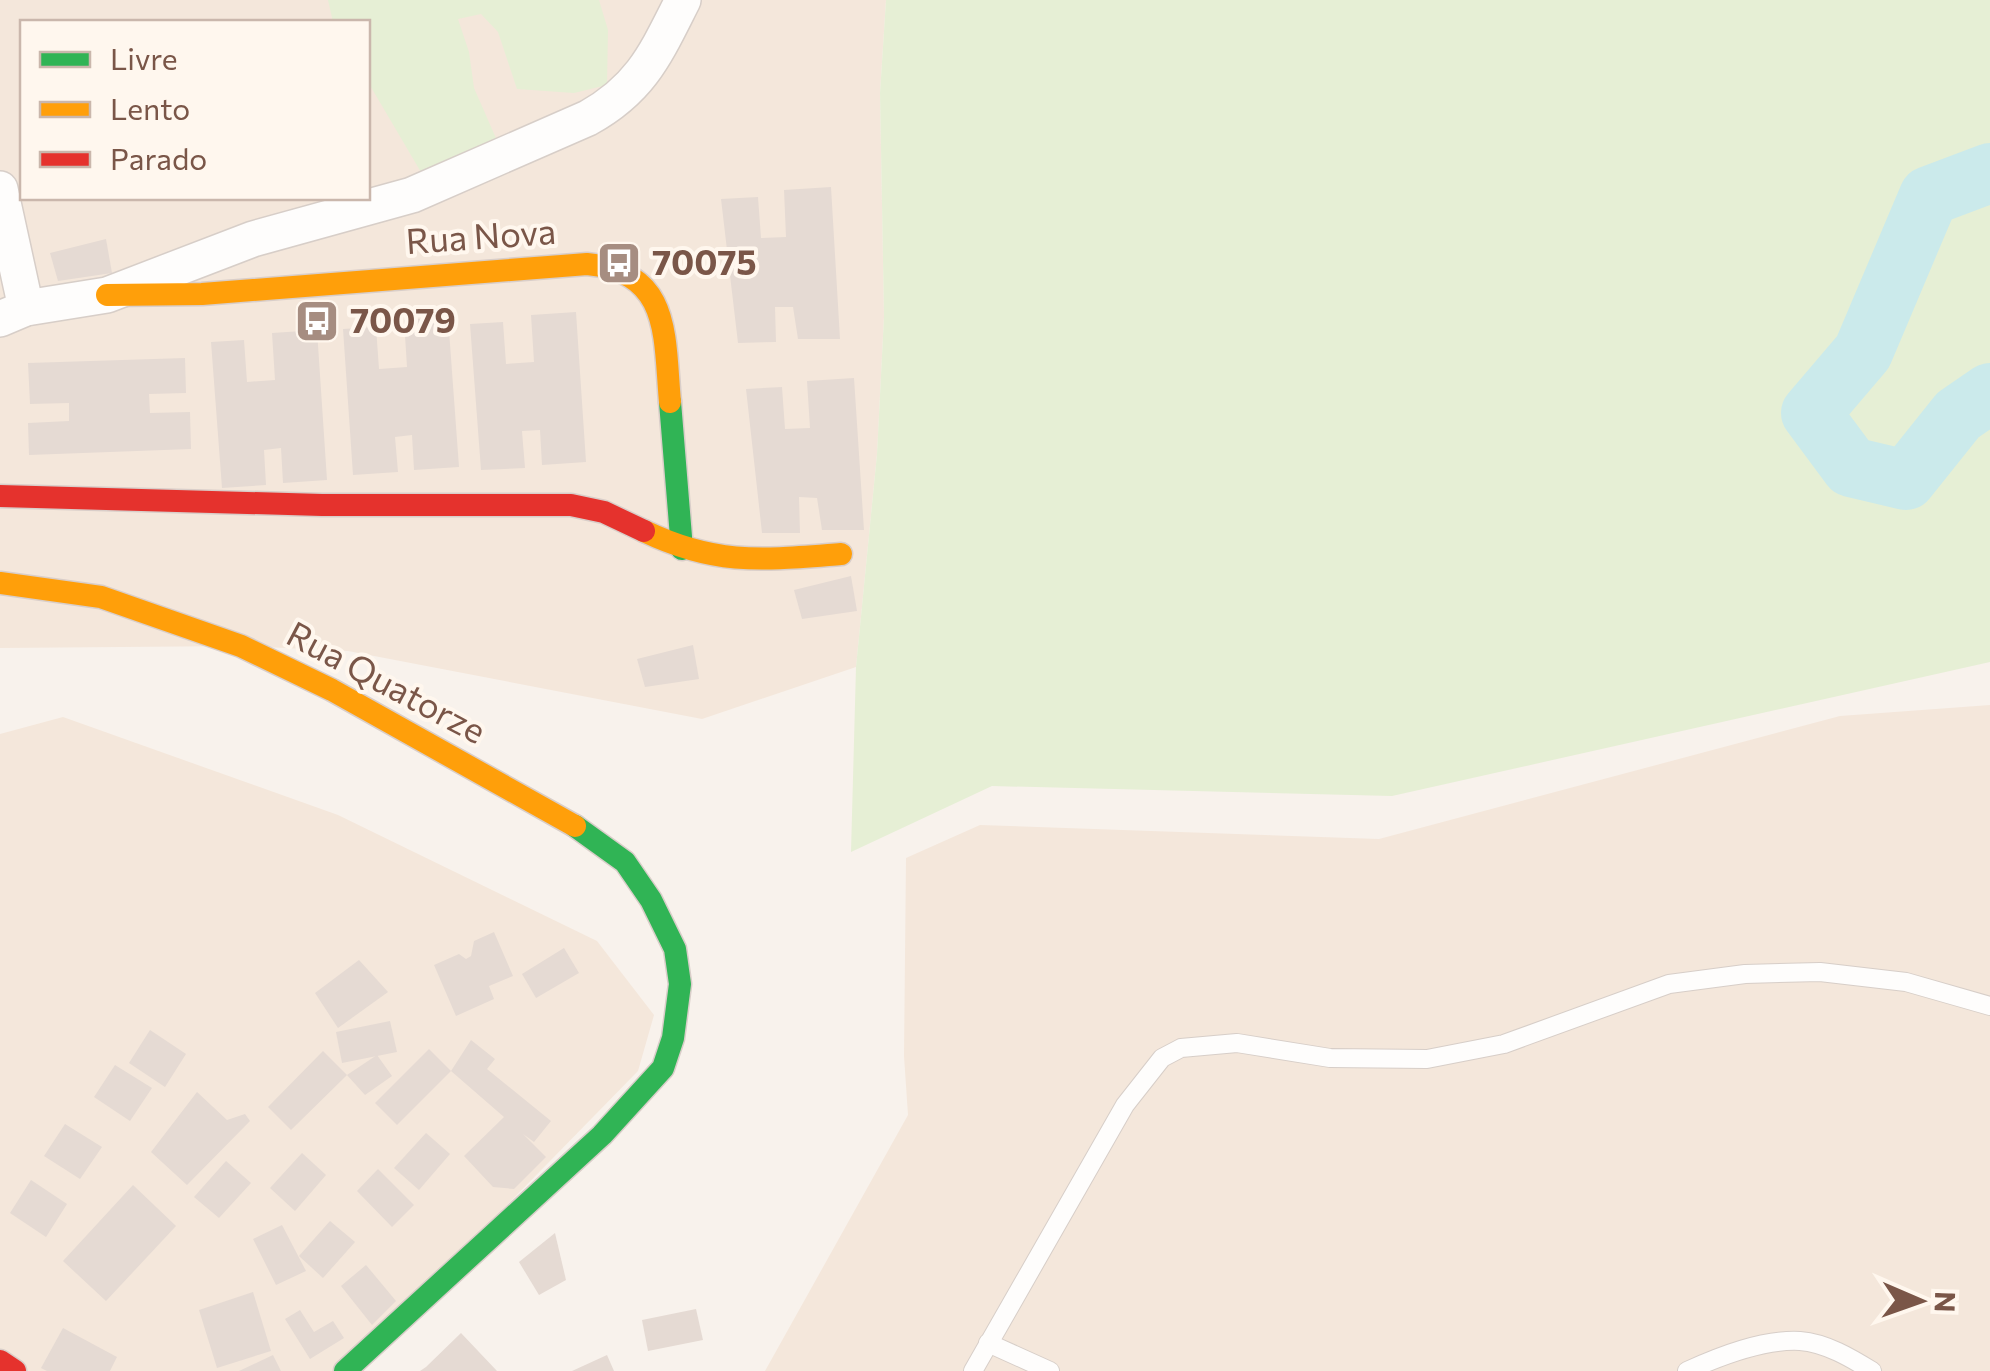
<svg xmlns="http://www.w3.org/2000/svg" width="1990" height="1371" font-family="Commissioner,sans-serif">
<rect width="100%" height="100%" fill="#f8f2ec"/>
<!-- residential -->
<g fill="#f4e7db" fill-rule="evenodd">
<path d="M0 0H886L880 93 884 316 877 454 856 667 702 719 348 651 241 646 0 648ZM22 22H368V198H22Z"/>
<polygon points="1990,705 1990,1371 765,1371 908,1115 904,1056 906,858 980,825 1379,839 1840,716"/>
<polygon points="63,717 338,815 597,941 654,1015 638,1071 345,1371 0,1371 0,734"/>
</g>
<!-- green -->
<g fill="#e6efd5">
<polygon points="328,0 599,0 608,30 607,85 574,93 517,89 498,32 481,14 458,19 469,52 474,88 499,145 425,179 368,82 368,22 333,22"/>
<polygon points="886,0 1990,0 1990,662 1392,796 992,786 851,852 856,667 877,454 884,316 880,93"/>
</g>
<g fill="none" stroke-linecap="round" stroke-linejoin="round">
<!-- river -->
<polyline stroke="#cbeaeb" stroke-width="60" points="1990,173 1929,196 1863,352 1811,413 1851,467 1906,480 1958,415 1990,393"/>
</g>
<!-- building -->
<g fill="#e5dad3">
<polygon points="831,187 840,339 798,339 793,307 775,307 776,342 738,343 721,199 758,197 761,238 786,237 784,190"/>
<polygon points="106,239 112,273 58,281 50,253"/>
<polygon points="576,312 586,462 542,465 540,430 522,431 525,468 481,470 470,324 503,322 506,364 534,362 531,315"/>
<polygon points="448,317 459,467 414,470 412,435 395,437 398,472 353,475 343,329 376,327 379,369 407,367 404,320"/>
<polygon points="317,330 327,480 283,483 281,448 264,450 266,485 222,488 211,342 244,340 247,382 275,380 272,333"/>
<polygon points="185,358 186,393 149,394 150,413 190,412 191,449 29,455 28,423 69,421 69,403 30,404 28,363"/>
<polygon points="854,378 864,530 822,530 817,498 799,497 800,533 762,533 746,389 782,387 785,429 810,428 807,381"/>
<polygon points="851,576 857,611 802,619 794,590"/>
<polygon points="693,645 699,679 645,687 637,659"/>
<polygon points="494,932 513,976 489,986 494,999 456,1016 434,965 459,954 466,959 471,956 474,941"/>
<polygon points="564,948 579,973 536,998 522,974"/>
<polygon points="359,960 388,992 338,1028 315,993"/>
<polygon points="390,1021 397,1052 342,1063 336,1032"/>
<polygon points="150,1030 186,1054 165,1087 129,1063"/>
<polygon points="471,1040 495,1059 487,1069 551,1121 534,1142 523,1134 546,1157 514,1189 493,1187 464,1156 504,1117 451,1071"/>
<polygon points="429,1049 451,1071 397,1125 375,1103"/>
<polygon points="323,1051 347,1075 291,1130 268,1107"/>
<polygon points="377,1055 392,1076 365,1095 347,1075"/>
<polygon points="115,1065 152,1088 130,1121 94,1097"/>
<polygon points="197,1092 227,1120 245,1114 250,1121 187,1185 151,1152"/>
<polygon points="65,1124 102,1147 80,1179 44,1156"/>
<polygon points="426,1133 450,1154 419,1190 394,1168"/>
<polygon points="302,1153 326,1175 295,1211 270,1188"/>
<polygon points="226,1161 251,1183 219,1218 194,1197"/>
<polygon points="378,1169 414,1205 392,1227 357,1191"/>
<polygon points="31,1180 67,1204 46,1237 10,1213"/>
<polygon points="133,1185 176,1226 106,1301 63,1261"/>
<polygon points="330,1221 355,1242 323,1278 299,1256"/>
<polygon points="282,1225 306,1271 276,1285 253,1239"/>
<polygon points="555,1233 566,1280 539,1295 519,1262"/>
<polygon points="366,1265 396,1301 372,1325 341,1286"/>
<polygon points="253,1292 271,1351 217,1368 199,1310"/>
<polygon points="696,1309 703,1340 648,1351 642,1320"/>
<polygon points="300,1310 314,1332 333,1321 344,1338 310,1359 285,1319"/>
<polygon points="63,1328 117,1357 110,1371 47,1371 41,1368"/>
<polygon points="461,1333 497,1371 420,1371 426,1367"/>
<polygon points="273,1355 281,1371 239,1371"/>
<polygon points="607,1355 614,1371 572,1371"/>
</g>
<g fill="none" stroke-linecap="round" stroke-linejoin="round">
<!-- lane casing -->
<g stroke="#d7cec8" stroke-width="20">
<g id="lane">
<polyline points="988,1343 1050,1371"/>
<polyline points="973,1371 1125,1105 1162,1058 1181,1048 1237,1043 1330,1058 1427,1059 1504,1044 1669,984 1745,974 1820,972 1906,982 1990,1006"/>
<path d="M1687 1371C1720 1356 1763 1339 1800 1341 1826 1343 1851 1358 1872 1371"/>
</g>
</g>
<!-- street casing -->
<g stroke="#d7cec8" stroke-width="38">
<g id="street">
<polyline points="0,189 26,308"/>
<path d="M0 319 26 308 107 295 253 239 412 195 588 118C642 88 656 53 683 0"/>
</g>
</g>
<!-- fast casing -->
<g stroke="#d9cec9" stroke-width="25">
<g id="fast">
<polyline points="670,402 682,549"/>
<polyline points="345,1371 602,1135 663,1068 673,1038 680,984 675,949 651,900 625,862 575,826"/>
</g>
</g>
<!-- slow casing -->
<g stroke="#d9cec9" stroke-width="25">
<g id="slow">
<path d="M107 295 202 294 587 264C671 272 664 335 670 402"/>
<path d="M644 531C717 566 763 560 841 554"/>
<polyline points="0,583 101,597 241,646 332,690 575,826"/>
</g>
</g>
<!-- jam casing -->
<g stroke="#d9cec9" stroke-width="25">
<g id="jam">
<polyline points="0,496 322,505 571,505 604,512 644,531"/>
<polyline points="0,1361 15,1371"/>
</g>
</g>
<!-- lane -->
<use href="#lane" stroke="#fefdfc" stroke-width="18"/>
<!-- street -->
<use href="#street" stroke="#fefdfc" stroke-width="35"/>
<!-- fast -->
<use href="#fast" stroke="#30b455" stroke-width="22"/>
<!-- slow -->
<use href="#slow" stroke="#ff9f0a" stroke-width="22"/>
<!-- jam -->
<use href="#jam" stroke="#e5322d" stroke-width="22"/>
</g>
<!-- icons -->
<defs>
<g id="bus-square" transform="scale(2.25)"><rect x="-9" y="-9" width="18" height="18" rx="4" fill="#a68d81" stroke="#fff7ee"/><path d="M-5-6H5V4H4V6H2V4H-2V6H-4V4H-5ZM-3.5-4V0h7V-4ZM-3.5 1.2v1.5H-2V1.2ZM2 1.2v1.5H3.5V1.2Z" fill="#fff"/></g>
</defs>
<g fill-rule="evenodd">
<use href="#bus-square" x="619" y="263"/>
<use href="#bus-square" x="317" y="321"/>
</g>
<g text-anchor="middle" stroke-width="8" stroke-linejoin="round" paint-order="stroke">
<!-- street labels -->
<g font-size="35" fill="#7a5648" stroke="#fff7ee">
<text transform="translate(481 237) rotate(-4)" y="12">Rua Nova</text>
<text transform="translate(386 683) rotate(28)" y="12">Rua Quatorze</text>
</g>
<!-- poi labels -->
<g font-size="35" font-weight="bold" fill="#7a5648" stroke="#fff7ee" text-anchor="start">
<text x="652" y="275">70075</text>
<text x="350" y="333">70079</text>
</g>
</g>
<!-- legend -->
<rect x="20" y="20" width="350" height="180" fill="#fff7ee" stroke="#cab7ac" stroke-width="2.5"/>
<rect x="40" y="52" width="50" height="15" fill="#30b455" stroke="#cab7ac" stroke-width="2.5"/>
<text x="110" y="70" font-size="30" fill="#7a5648">Livre</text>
<rect x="40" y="102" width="50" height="15" fill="#ff9f0a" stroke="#cab7ac" stroke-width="2.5"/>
<text x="110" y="120" font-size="30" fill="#7a5648">Lento</text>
<rect x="40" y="152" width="50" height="15" fill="#e5322d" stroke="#cab7ac" stroke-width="2.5"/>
<text x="110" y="170" font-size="30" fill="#7a5648">Parado</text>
<!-- north arrow -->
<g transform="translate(1920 1301) rotate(92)" stroke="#fff7ee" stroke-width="8" paint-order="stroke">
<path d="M0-8L18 38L0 25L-18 38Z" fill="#7a5648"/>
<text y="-15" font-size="28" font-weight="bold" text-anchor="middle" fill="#7a5648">N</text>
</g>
</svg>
